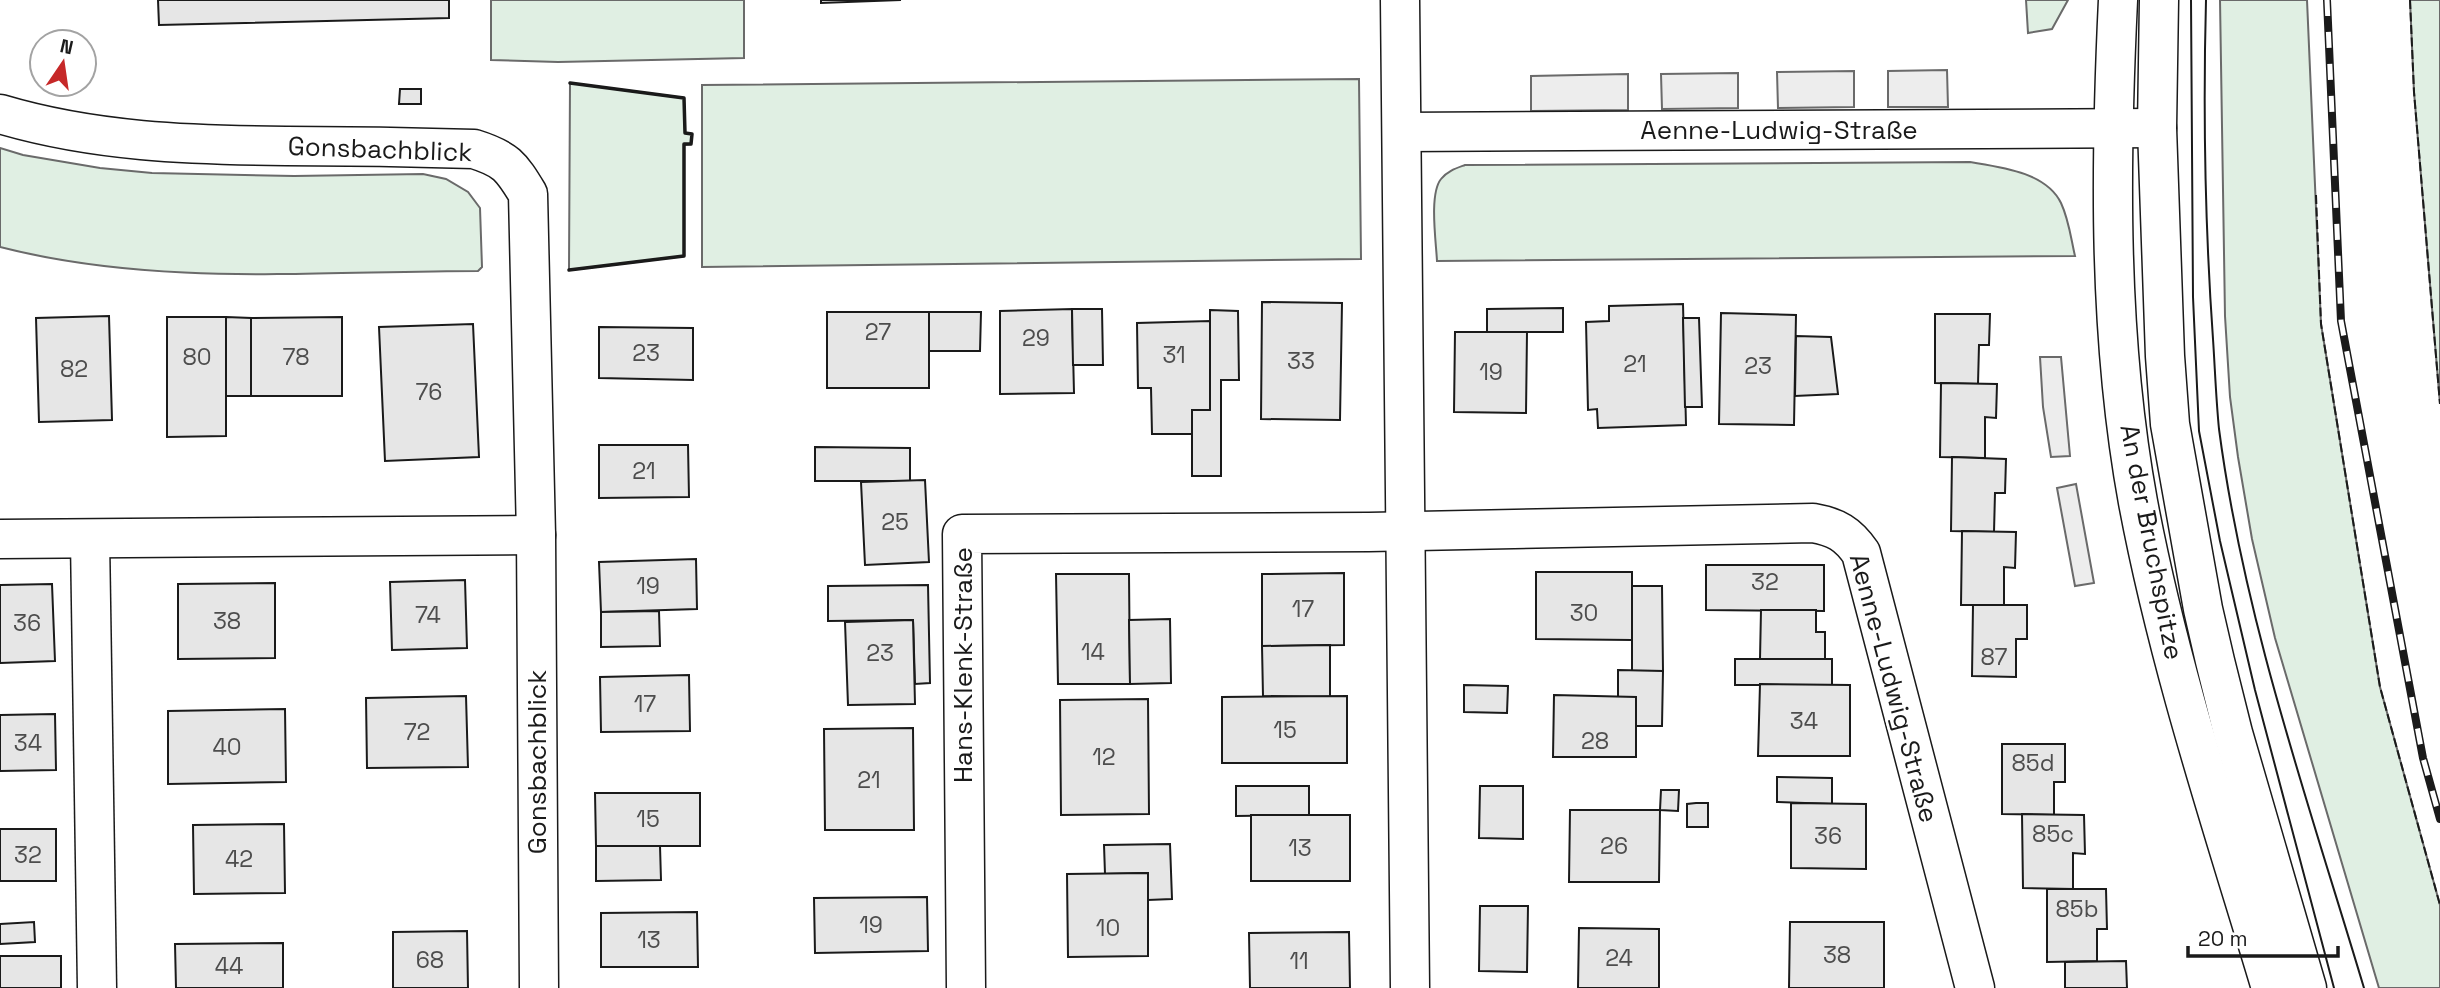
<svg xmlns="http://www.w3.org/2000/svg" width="2440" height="988" font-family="'Space Grotesk',sans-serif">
<rect width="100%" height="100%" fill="#fff"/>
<!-- green -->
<g fill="#e0efe3" stroke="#6a6a6a" stroke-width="2">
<polygon points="491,0 744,0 744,58 558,62 491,60"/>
<polygon points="2026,0 2068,0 2052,29 2028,33"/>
<polygon points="2220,0 2307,0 2321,324 2380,687 2440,905 2440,988 2379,988 2275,638 2252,539 2238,457 2230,397 2225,316"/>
<polygon points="2410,0 2440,0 2440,404 2414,92"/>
<polygon points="1359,79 1361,259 702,267 702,85"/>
<polygon points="570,83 684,98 685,133 692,134 691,144 684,145 684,256 569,270"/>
<path d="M0 148 23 155 100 168 152 173 294 176 423 174 446 179 468 192 480 208 482 267 478 271C318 271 156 287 0 247Z"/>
<path d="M1970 162C2000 167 2046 172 2061 203 2069 220 2071 239 2075 256L1437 261C1436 241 1429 194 1441 179 1447 171 1457 168 1465 165Z"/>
</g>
<!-- parking -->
<g fill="#ededed" stroke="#6a6a6a" stroke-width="2">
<polygon points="1947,70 1948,107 1888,107 1888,71"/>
<polygon points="1854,71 1854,107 1778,108 1777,72"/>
<polygon points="1738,73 1738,108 1662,109 1661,74"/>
<polygon points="1628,74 1628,110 1531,111 1531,76"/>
<polygon points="2040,357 2061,357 2070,456 2051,457 2043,407"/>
<polygon points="2076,484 2094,583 2075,586 2057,488"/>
</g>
<!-- building -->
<g fill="#e6e6e6" stroke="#1a1a1a" stroke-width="2">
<polygon points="158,0 449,0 449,18 159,25"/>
<polygon points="821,0 901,0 821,3"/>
<polygon points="400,89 421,89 421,104 399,104"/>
<polygon points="1262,302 1342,303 1340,420 1261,419"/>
<polygon points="1683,304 1686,425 1598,428 1597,409 1588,410 1586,322 1609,321 1609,306"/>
<polygon points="1563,308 1563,332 1487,332 1487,309"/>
<polygon points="1072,309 1074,393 1000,394 1000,311"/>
<polygon points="1072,309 1102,309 1103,365 1073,365"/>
<polygon points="1210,310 1238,311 1239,380 1221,380 1221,476 1192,476 1192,410 1210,410"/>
<rect x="827" y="312" width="102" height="76"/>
<polygon points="929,312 981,312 980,351 929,351"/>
<polygon points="1721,313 1796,315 1794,425 1719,424"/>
<polygon points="1935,314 1990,314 1989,345 1979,345 1978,384 1935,383"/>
<polygon points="109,316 112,420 39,422 36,318"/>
<polygon points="167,317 226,317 226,436 167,437"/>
<polygon points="226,317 251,318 251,396 226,396"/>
<polygon points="342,317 342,396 251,396 251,318"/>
<polygon points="1683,318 1699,318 1702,407 1685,407"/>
<polygon points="1210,321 1210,410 1192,410 1192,434 1152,434 1151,388 1138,388 1137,323"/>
<polygon points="473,324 479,457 385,461 379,327"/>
<polygon points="599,327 693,328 693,380 599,378"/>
<polygon points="1455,332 1527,332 1526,413 1454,412"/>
<polygon points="1796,336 1831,337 1838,394 1795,396"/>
<polygon points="1941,383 1997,384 1996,418 1985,417 1985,458 1940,457"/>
<polygon points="599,445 688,445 689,497 599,498"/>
<polygon points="815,447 910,448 910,481 815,481"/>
<polygon points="1952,457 2006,459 2005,493 1995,493 1994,532 1951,531"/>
<polygon points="925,480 929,562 865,565 861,482"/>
<polygon points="1962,531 2016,532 2015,568 2004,567 2004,605 1961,605"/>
<polygon points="696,559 697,609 601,612 599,562"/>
<polygon points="1706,565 1824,565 1824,611 1706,610"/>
<polygon points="1536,572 1632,572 1632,640 1536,639"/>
<polygon points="1344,573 1344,645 1262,646 1262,574"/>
<polygon points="1056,574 1129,574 1130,684 1058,684"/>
<polygon points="465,580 467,648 392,650 390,582"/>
<polygon points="275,583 275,658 178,659 178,584"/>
<polygon points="52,584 55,661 0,663 0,585"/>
<polygon points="928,585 930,683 915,684 913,620 828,621 828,586"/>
<polygon points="1632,586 1662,586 1663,671 1632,671"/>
<polygon points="1973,605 2027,605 2027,639 2016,639 2016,677 1972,676"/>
<polygon points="1761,610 1816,610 1816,632 1825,632 1825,659 1760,659"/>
<polygon points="659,611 660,646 601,647 601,612"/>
<polygon points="1170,619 1171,683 1130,684 1129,620"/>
<polygon points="913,620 915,704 848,705 845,622"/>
<polygon points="1330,645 1330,697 1263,696 1262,646"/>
<rect x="1735" y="659" width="97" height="26"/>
<polygon points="1618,670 1663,671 1662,726 1636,726 1636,697 1618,697"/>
<polygon points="689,675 690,731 601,732 600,677"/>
<polygon points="1760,684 1850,685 1850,756 1758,756"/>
<polygon points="1464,685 1508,686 1507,713 1464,712"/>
<polygon points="1554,695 1636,697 1636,757 1553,757"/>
<polygon points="466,696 468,767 367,768 366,698"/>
<polygon points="1347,696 1347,763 1222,763 1222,697"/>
<polygon points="1148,699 1149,814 1061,815 1060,700"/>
<polygon points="285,709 286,782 168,784 168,711"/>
<polygon points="55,714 56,770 0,771 0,715"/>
<polygon points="913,728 914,830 825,830 824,729"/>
<polygon points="2002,744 2065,744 2065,782 2054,782 2054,815 2002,814"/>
<polygon points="1777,777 1832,778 1832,804 1777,802"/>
<polygon points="1236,786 1309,786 1309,815 1236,816"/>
<polygon points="1480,786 1523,786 1523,839 1479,838"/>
<polygon points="1661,790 1679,790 1678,811 1660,810"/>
<polygon points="595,793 700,793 700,846 596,846"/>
<polygon points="1696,803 1708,803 1708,827 1687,827 1687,804"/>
<polygon points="1791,803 1866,804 1866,869 1791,868"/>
<polygon points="1570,810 1660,810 1659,882 1569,882"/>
<polygon points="2022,814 2084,815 2085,854 2073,853 2073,889 2023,888"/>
<rect x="1251" y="815" width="99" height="66"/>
<polygon points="284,824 285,893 194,894 193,825"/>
<rect x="0" y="829" width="56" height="52"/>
<polygon points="1170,844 1172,899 1148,900 1148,873 1105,874 1104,845"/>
<polygon points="596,846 660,846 661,880 596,881"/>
<polygon points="1148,873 1148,956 1068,957 1067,874"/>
<polygon points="2047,889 2106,889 2107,929 2097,929 2097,961 2047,962"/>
<polygon points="927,897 928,951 815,953 814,898"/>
<polygon points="1480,906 1528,906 1527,972 1479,971"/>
<polygon points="697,912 698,967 601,967 601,913"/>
<polygon points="34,922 35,942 0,944 0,924"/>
<polygon points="1790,922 1884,922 1884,988 1789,988"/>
<polygon points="1579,928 1659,929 1659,988 1578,988"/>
<polygon points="467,931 468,988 393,988 393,932"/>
<polygon points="1349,932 1350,988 1250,988 1249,933"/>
<polygon points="283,943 283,988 176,988 175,944"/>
<rect x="0" y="956" width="61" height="32"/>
<polygon points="2126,961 2127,988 2065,988 2065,962"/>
</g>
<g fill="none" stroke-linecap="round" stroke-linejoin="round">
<!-- street casing -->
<g stroke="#1a1a1a" stroke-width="41">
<g id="street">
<polyline points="1400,0 1410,988"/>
<path d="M0 114C94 142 189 145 286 146 349 146 411 147 474 149 506 159 511 166 528 194L536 535 539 988"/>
<polyline points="1402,132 2157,128"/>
<polyline points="0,539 536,535"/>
<polyline points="90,539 97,988"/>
<path d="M966 988 962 534 1369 532 1813 523C1836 527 1848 534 1861 553L1975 988"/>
</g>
</g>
<!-- secondary casing -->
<g stroke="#1a1a1a" stroke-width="41">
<g id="secondary">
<path d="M2118 0C2110 167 2108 338 2138 502 2169 667 2223 828 2271 988"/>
<polyline points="2159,0 2157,128 2165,356 2170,424 2203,609 2215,661 2233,733 2307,988"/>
</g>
</g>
<!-- street -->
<use href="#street" stroke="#fff" stroke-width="38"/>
<!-- secondary -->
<use href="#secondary" stroke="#fff" stroke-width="38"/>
<!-- tram -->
<g stroke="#1a1a1a" stroke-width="2">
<polyline points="2191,0 2193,297 2199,431 2220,541 2255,690 2334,988"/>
<path d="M2206 0C2203 113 2205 226 2213 339 2215 369 2216 399 2219 429 2244 620 2309 804 2364 988"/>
</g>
<!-- rail casing -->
<g stroke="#1a1a1a" stroke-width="8">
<polyline id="rail" points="2327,0 2341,321 2423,758 2440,819"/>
</g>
<!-- rail -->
<use href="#rail" stroke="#fff" stroke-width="5" stroke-dasharray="16" stroke-linecap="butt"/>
<!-- fence -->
<g stroke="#1a1a1a" stroke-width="2" stroke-dasharray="9 3.5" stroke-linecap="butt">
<polyline points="2410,0 2414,92 2440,404"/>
<polyline points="2316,195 2321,324 2380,687 2440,905"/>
</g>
<!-- wall -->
<polyline stroke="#1a1a1a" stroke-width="3.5" points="569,270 684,256 684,144 691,144 692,134 685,133 684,98 570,83"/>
</g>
<g text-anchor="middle" stroke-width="5" stroke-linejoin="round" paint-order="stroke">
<!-- number labels -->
<g font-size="23" fill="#4d4d4d">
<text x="878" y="340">27</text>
<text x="1036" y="346">29</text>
<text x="646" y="361">23</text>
<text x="1174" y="363">31</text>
<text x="197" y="365">80</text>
<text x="296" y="365">78</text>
<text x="1301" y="369">33</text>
<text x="1635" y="372">21</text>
<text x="1758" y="374">23</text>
<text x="74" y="377">82</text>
<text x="1491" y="380">19</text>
<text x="429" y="400">76</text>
<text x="644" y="479">21</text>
<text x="895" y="530">25</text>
<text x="1765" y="590">32</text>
<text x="648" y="594">19</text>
<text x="1303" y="617">17</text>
<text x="1584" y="621">30</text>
<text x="428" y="623">74</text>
<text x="227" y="629">38</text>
<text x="27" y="631">36</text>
<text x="1093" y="660">14</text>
<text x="880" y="661">23</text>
<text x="1994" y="665">87</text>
<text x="645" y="712">17</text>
<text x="1804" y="729">34</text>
<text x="1285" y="738">15</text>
<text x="417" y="740">72</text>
<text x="1595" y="749">28</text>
<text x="28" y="751">34</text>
<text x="227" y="755">40</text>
<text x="1104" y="765">12</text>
<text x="2033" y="771">85d</text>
<text x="869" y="788">21</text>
<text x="648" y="827">15</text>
<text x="2053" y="842">85c</text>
<text x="1828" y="844">36</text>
<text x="1614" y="854">26</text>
<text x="1300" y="856">13</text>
<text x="28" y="863">32</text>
<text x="239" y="867">42</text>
<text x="2077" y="917">85b</text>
<text x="871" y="933">19</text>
<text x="1108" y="936">10</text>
<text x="649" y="948">13</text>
<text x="1837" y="963">38</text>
<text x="1619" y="966">24</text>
<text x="430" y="968">68</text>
<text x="1299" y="969">11</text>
<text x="229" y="974">44</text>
</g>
<!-- street labels -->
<g font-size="26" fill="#1a1a1a" stroke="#fff">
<text x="1779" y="139">Aenne-Ludwig-Straße</text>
<text transform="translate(380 149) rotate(2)" y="9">Gonsbachblick</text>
<text transform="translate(2152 542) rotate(79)" y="9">An der Bruchspitze</text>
<text transform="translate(963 665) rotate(-90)" y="9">Hans-Klenk-Straße</text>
<text transform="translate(1894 688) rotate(75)" y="9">Aenne-Ludwig-Straße</text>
<text transform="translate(537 762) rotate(-90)" y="9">Gonsbachblick</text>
</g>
</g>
<!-- north arrow -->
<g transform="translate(63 63) rotate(13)"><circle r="33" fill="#ffffff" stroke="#a3a3a3" stroke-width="2"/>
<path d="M0-5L12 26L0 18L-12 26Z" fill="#c62828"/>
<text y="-10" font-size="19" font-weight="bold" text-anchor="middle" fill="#1a1a1a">N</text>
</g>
<!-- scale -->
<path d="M2188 946v10h150v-10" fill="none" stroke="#1a1a1a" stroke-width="3.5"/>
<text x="2198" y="946" font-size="21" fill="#1a1a1a" stroke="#ffffff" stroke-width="5" paint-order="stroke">20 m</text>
</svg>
